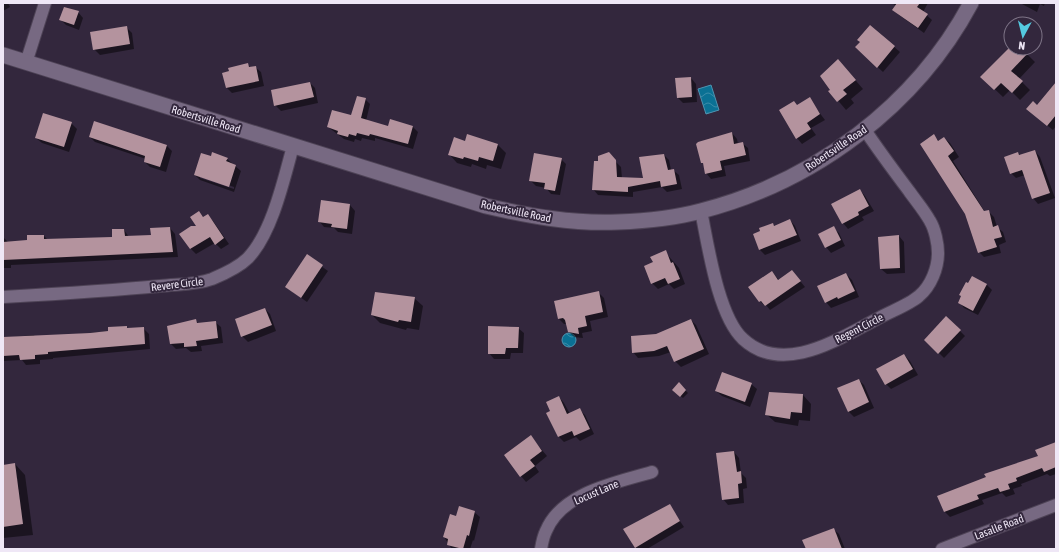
<svg xmlns="http://www.w3.org/2000/svg" width="1059" height="552" font-family="'Asap Condensed',sans-serif">
<defs>
<pattern id="water-waves" width="16" height="10" patternUnits="userSpaceOnUse"><rect width="16" height="10" fill="#0b7194"/><path d="M0 5q4-4 8 0t8 0" fill="none" stroke="#3b8ca9"/></pattern>
</defs>
<rect width="100%" height="100%" fill="#33273d"/>
<!-- water -->
<g fill="url(#water-waves)" stroke="#4f94b1">
<polygon points="711,85 719,110 706,114 698,89"/>
<circle cx="569" cy="340" r="7"/>
</g>
<!-- shadow -->
<g fill="#0007" fill-rule="evenodd">
<polygon points="3,3 8,3 10,7 3,11"/>
<polygon points="892,3 928,3 923,12 932,20 924,33 899,15 893,10 896,6"/>
<polygon points="1020,3 1045,3 1044,6 1040,4 1037,12"/>
<polygon points="78,12 83,18 79,30 66,25 61,20"/>
<polygon points="870,26 900,52 883,72 862,53 861,42"/>
<polygon points="126,27 132,33 134,49 100,55 94,49"/>
<polygon points="1011,47 1021,48 1035,62 1019,79 1030,90 1020,100 1010,90 1003,97 982,77"/>
<polygon points="838,60 863,89 851,99 854,103 846,110 830,91"/>
<polygon points="247,64 251,68 255,67 261,72 264,86 232,93 227,88 224,73"/>
<polygon points="691,78 696,84 697,102 683,103 678,98"/>
<polygon points="310,83 315,88 318,103 281,111 275,105"/>
<polygon points="1056,86 1056,126 1053,130 1033,114 1037,106"/>
<polygon points="365,99 370,104 366,121 389,127 391,120 413,127 418,132 413,149 375,138 375,141 362,138 361,141 355,139 354,142 344,139 328,127 352,117"/>
<polygon points="809,99 825,120 811,128 816,135 802,144 797,138"/>
<polygon points="95,122 167,146 172,151 166,172 150,167 145,162 146,159 95,142 90,137"/>
<polygon points="71,123 77,129 69,152 42,143 36,138"/>
<polygon points="732,133 737,139 738,144 742,143 748,148 750,161 724,166 726,176 711,179 706,173 698,144 712,140 712,138"/>
<polygon points="934,136 939,141 944,138 950,143 959,157 953,161 985,212 988,211 994,217 997,227 1003,232 1006,242 999,245 1001,253 984,257 979,252 966,213"/>
<polygon points="466,142 498,145 506,153 501,169 487,165 486,169 472,164 471,167 457,163 449,154"/>
<polygon points="1035,151 1040,157 1055,198 1038,204 1033,198 1025,175 1016,178 1011,173 1018,153 1021,156"/>
<polygon points="608,154 621,167 622,178 644,179 664,155 669,160 671,170 673,170 679,175 682,189 667,192 662,187 633,192 633,197 598,195 593,189 599,162"/>
<path d="M212 158 227 159 241 171 234 192 200 180 195 175ZM200 176 234 187V189L200 178Z"/>
<polygon points="561,159 566,164 560,195 551,194 546,188 536,186 530,180"/>
<polygon points="860,190 865,196 874,211 862,217 864,220 848,229 843,223"/>
<polygon points="350,205 355,211 352,234 338,232 334,228 324,227 319,221"/>
<polygon points="199,212 204,218 207,215 213,221 229,244 221,249 215,243 196,254 191,249 180,234 197,227"/>
<polygon points="790,220 795,226 801,241 765,255 760,250 772,224 775,226"/>
<polygon points="170,228 175,234 178,257 11,265 11,268 3,268 3,237 8,242 28,241 44,236 48,240 113,238 124,230 129,237 152,236"/>
<polygon points="833,228 839,233 845,246 831,253 826,247"/>
<polygon points="899,236 904,242 905,273 887,274 881,269 879,238"/>
<polygon points="665,252 679,268 685,284 674,289 669,284 658,289 652,283 654,263"/>
<polygon points="307,256 328,271 307,302 286,287"/>
<polygon points="792,271 805,287 770,310 766,305 765,306 760,301 772,272 779,280"/>
<polygon points="846,274 852,280 859,297 831,308 826,302"/>
<polygon points="987,285 992,290 978,315 964,308 959,302"/>
<polygon points="599,293 604,298 608,317 590,321 592,331 582,333 583,338 574,337 569,332 567,324 564,324 559,319 556,301"/>
<polygon points="414,298 423,306 419,330 407,328 406,330 380,323 372,315"/>
<polygon points="265,309 270,314 276,331 248,342 242,336"/>
<polygon points="946,317 965,336 944,358 926,340"/>
<polygon points="691,320 696,325 709,354 681,367 675,361 671,352 659,356 638,358 633,352 656,335"/>
<polygon points="196,321 199,324 215,322 221,327 223,343 201,346 202,351 191,352 186,348 176,349 171,344"/>
<polygon points="143,328 149,334 150,349 53,358 53,359 40,360 40,364 26,365 22,360 3,361 3,338 34,335 36,338"/>
<polygon points="518,328 524,333 523,353 511,353 510,359 494,359 489,353"/>
<polygon points="904,355 910,361 918,375 891,389 886,384"/>
<polygon points="859,380 864,385 874,408 854,417 848,411"/>
<polygon points="679,384 688,393 683,398 673,390"/>
<polygon points="751,384 757,389 750,407 722,396 716,391"/>
<polygon points="803,395 811,404 810,421 799,420 798,426 775,422 766,414"/>
<polygon points="559,397 564,403 570,414 580,410 585,415 594,434 580,441 576,437 564,442 559,437 547,413 552,411"/>
<polygon points="531,437 547,456 535,466 539,472 526,482 521,476"/>
<polygon points="1056,443 1056,474 1050,476 1047,474 1021,484 1022,486 1013,489 1015,494 1006,497 1002,493 982,500 984,504 950,517 945,512 939,496 1039,457"/>
<polygon points="734,452 739,458 741,473 746,478 747,488 743,489 744,503 728,505 723,499"/>
<polygon points="15,464 25,475 33,535 3,538 3,466"/>
<polygon points="669,505 684,527 647,549 637,549 635,547"/>
<polygon points="474,512 480,517 474,541 473,540 470,549 452,549 444,537 457,517"/>
<polygon points="833,529 839,534 845,549 807,549"/>
</g>
<!-- building -->
<g fill="#b4939e">
<polygon points="897,3 920,3 917,7 928,14 918,28 892,10"/>
<polygon points="64,7 79,11 74,25 59,20"/>
<polygon points="870,25 895,46 877,68 855,47 860,42 857,40"/>
<polygon points="127,26 130,44 93,50 90,32"/>
<polygon points="1009,48 1022,48 1028,53 1011,71 1023,81 1012,93 1001,83 994,90 980,77"/>
<polygon points="838,59 856,80 843,90 847,94 837,102 828,91 830,90 820,76"/>
<polygon points="248,63 249,67 256,66 259,81 226,88 222,73 229,71 228,68"/>
<polygon points="691,77 692,97 677,98 675,78"/>
<polygon points="310,82 314,97 274,106 271,90"/>
<polygon points="1056,82 1056,115 1047,126 1026,109 1033,101 1037,105"/>
<polygon points="357,96 366,98 361,118 388,126 390,119 413,126 408,144 370,134 369,136 357,133 356,136 349,134 348,137 337,134 338,131 327,127 332,110 351,115"/>
<polygon points="810,97 820,114 807,123 811,129 796,139 779,110 794,101 797,105"/>
<polygon points="43,113 72,122 64,147 35,138"/>
<polygon points="94,121 167,145 160,167 144,162 145,156 89,137"/>
<polygon points="732,132 734,144 743,142 746,155 720,161 722,170 705,174 703,163 701,163 696,144 698,142"/>
<polygon points="467,134 498,144 493,161 479,157 478,161 464,157 463,159 448,155 454,137 465,141"/>
<polygon points="934,134 938,141 944,137 954,151 948,156 984,211 989,210 993,227 998,225 1002,237 994,239 997,247 978,253 965,214 920,144"/>
<polygon points="1035,150 1050,193 1032,199 1022,170 1010,174 1004,157 1018,152 1019,155"/>
<polygon points="212,152 228,158 226,161 236,165 229,187 194,175 201,153 211,156"/>
<polygon points="609,152 616,160 617,177 643,178 639,157 664,154 668,170 674,169 677,184 661,187 660,181 628,187 628,192 592,190 594,161 598,161 598,156"/>
<polygon points="534,153 562,158 555,191 544,189 545,183 529,181"/>
<polygon points="860,189 869,206 858,212 859,215 842,224 831,204"/>
<polygon points="321,200 350,204 347,229 331,227 332,224 318,222"/>
<polygon points="199,211 203,217 208,214 224,238 215,245 210,237 190,249 179,234 191,226 196,226 190,217"/>
<polygon points="790,219 797,235 759,250 753,234 760,231 759,228 773,223 774,226"/>
<polygon points="834,226 841,240 825,248 818,234"/>
<polygon points="170,227 173,252 3,260 3,242 27,240 27,235 44,235 44,239 112,237 112,229 124,229 125,236 151,235 150,228"/>
<polygon points="899,235 900,268 880,269 878,237"/>
<polygon points="666,250 671,263 673,262 680,279 668,284 665,278 651,284 644,266 653,262 650,257"/>
<polygon points="307,254 323,265 301,298 285,287"/>
<polygon points="792,270 801,281 765,306 761,301 759,302 748,287 772,271 778,280"/>
<polygon points="846,273 855,291 838,299 837,297 825,303 817,286"/>
<polygon points="972,276 987,284 973,311 958,303 961,296 959,295 966,282 968,283"/>
<polygon points="599,291 603,312 585,316 587,326 578,328 579,334 568,332 565,320 563,318 558,319 554,301"/>
<polygon points="375,292 415,297 411,322 399,320 398,322 371,315"/>
<polygon points="265,308 272,325 241,337 235,319"/>
<polygon points="946,316 961,330 938,354 924,340"/>
<polygon points="196,319 197,323 216,321 218,338 196,341 197,346 184,347 184,343 170,344 167,326"/>
<polygon points="691,319 704,349 674,362 667,346 654,351 632,353 631,336 656,334"/>
<polygon points="127,326 127,328 144,327 145,344 48,352 48,354 35,355 35,359 20,360 19,355 3,356 3,337 90,333 108,331 108,327"/>
<polygon points="488,326 519,327 518,348 506,348 505,354 488,354"/>
<polygon points="904,354 913,369 885,385 876,369"/>
<polygon points="722,372 752,383 745,402 715,391"/>
<polygon points="859,379 869,402 848,412 837,388"/>
<polygon points="679,382 686,390 680,397 672,390"/>
<polygon points="769,392 803,394 802,413 791,412 790,419 765,415"/>
<polygon points="559,396 567,414 580,408 590,429 574,436 572,431 558,437 546,413 550,411 546,402"/>
<polygon points="531,435 542,451 530,460 535,466 520,477 504,455"/>
<polygon points="1056,442 1056,467 1044,472 1042,468 1016,478 1017,481 1008,484 1010,489 1000,492 998,488 977,495 979,499 944,512 937,496 986,477 984,474 1038,456 1035,450"/>
<polygon points="734,451 737,472 741,471 742,483 738,484 739,498 722,500 716,453"/>
<polygon points="15,463 23,524 3,527 3,465"/>
<polygon points="670,504 680,521 635,548 623,529"/>
<polygon points="459,506 475,511 469,536 467,535 463,549 447,545 448,539 443,537 450,514 456,516"/>
<polygon points="834,528 842,549 806,549 802,540"/>
</g>
<g fill="none" stroke-linecap="round" stroke-linejoin="round">
<!-- minor casing -->
<g stroke="#4e4356" stroke-width="14">
<g id="minor">
<polyline points="26,63 45,3"/>
<path d="M701 211C708 245 718 316 743 339 783 376 838 339 877 319 889 312 909 305 919 296 931 286 938 268 938 253 938 244 935 229 930 221 924 210 916 201 909 191 894 171 879 151 865 130"/>
<path d="M3 297C56 294 108 291 160 286 177 284 196 285 212 279 224 274 239 267 248 258 272 233 284 179 293 146"/>
<path d="M541 549C542 543 543 537 546 531 562 492 616 483 652 472"/>
<polyline points="942,549 1056,505"/>
</g>
</g>
<!-- tertiary casing -->
<g stroke="#4e4356" stroke-width="17">
<path id="tertiary" d="M3 55 486 206C529 216 573 224 618 222 645 221 675 218 701 211 814 182 916 106 971 3"/>
</g>
<!-- minor -->
<use href="#minor" stroke="#776982" stroke-width="12"/>
<!-- tertiary -->
<use href="#tertiary" stroke="#776982" stroke-width="15"/>
</g>
<g text-anchor="middle" stroke-width="4" stroke-linejoin="round" paint-order="stroke">
<!-- street labels -->
<g font-size="11" fill="#efe7f6" stroke="#33273d">
<text transform="translate(206 119) rotate(17)" y="4">Robertsville Road</text>
<text transform="translate(836 148) rotate(-34)" y="4">Robertsville Road</text>
<text transform="translate(516 211) rotate(12)" y="4">Robertsville Road</text>
<text transform="translate(177 284) rotate(-7)" y="4">Revere Circle</text>
<text transform="translate(859 328) rotate(-27)" y="4">Regent Circle</text>
<text transform="translate(596 492) rotate(-23)" y="4">Locust Lane</text>
<text transform="translate(999 527) rotate(-21)" y="4">Lasalle Road</text>
</g>
</g>
<!-- border -->
<rect width="1059" height="552" fill="none" stroke="#efe7f6" stroke-width="8"/>
<!-- north arrow -->
<g transform="translate(1023 36) rotate(187)"><circle r="19" fill="#33273d" stroke="#7e7487"/>
<path d="M0-3L7 15L0 10L-7 15Z" fill="#55cae0"/>
<text y="-6" font-size="11" font-weight="bold" text-anchor="middle" fill="#efe7f6">N</text>
</g>
</svg>
